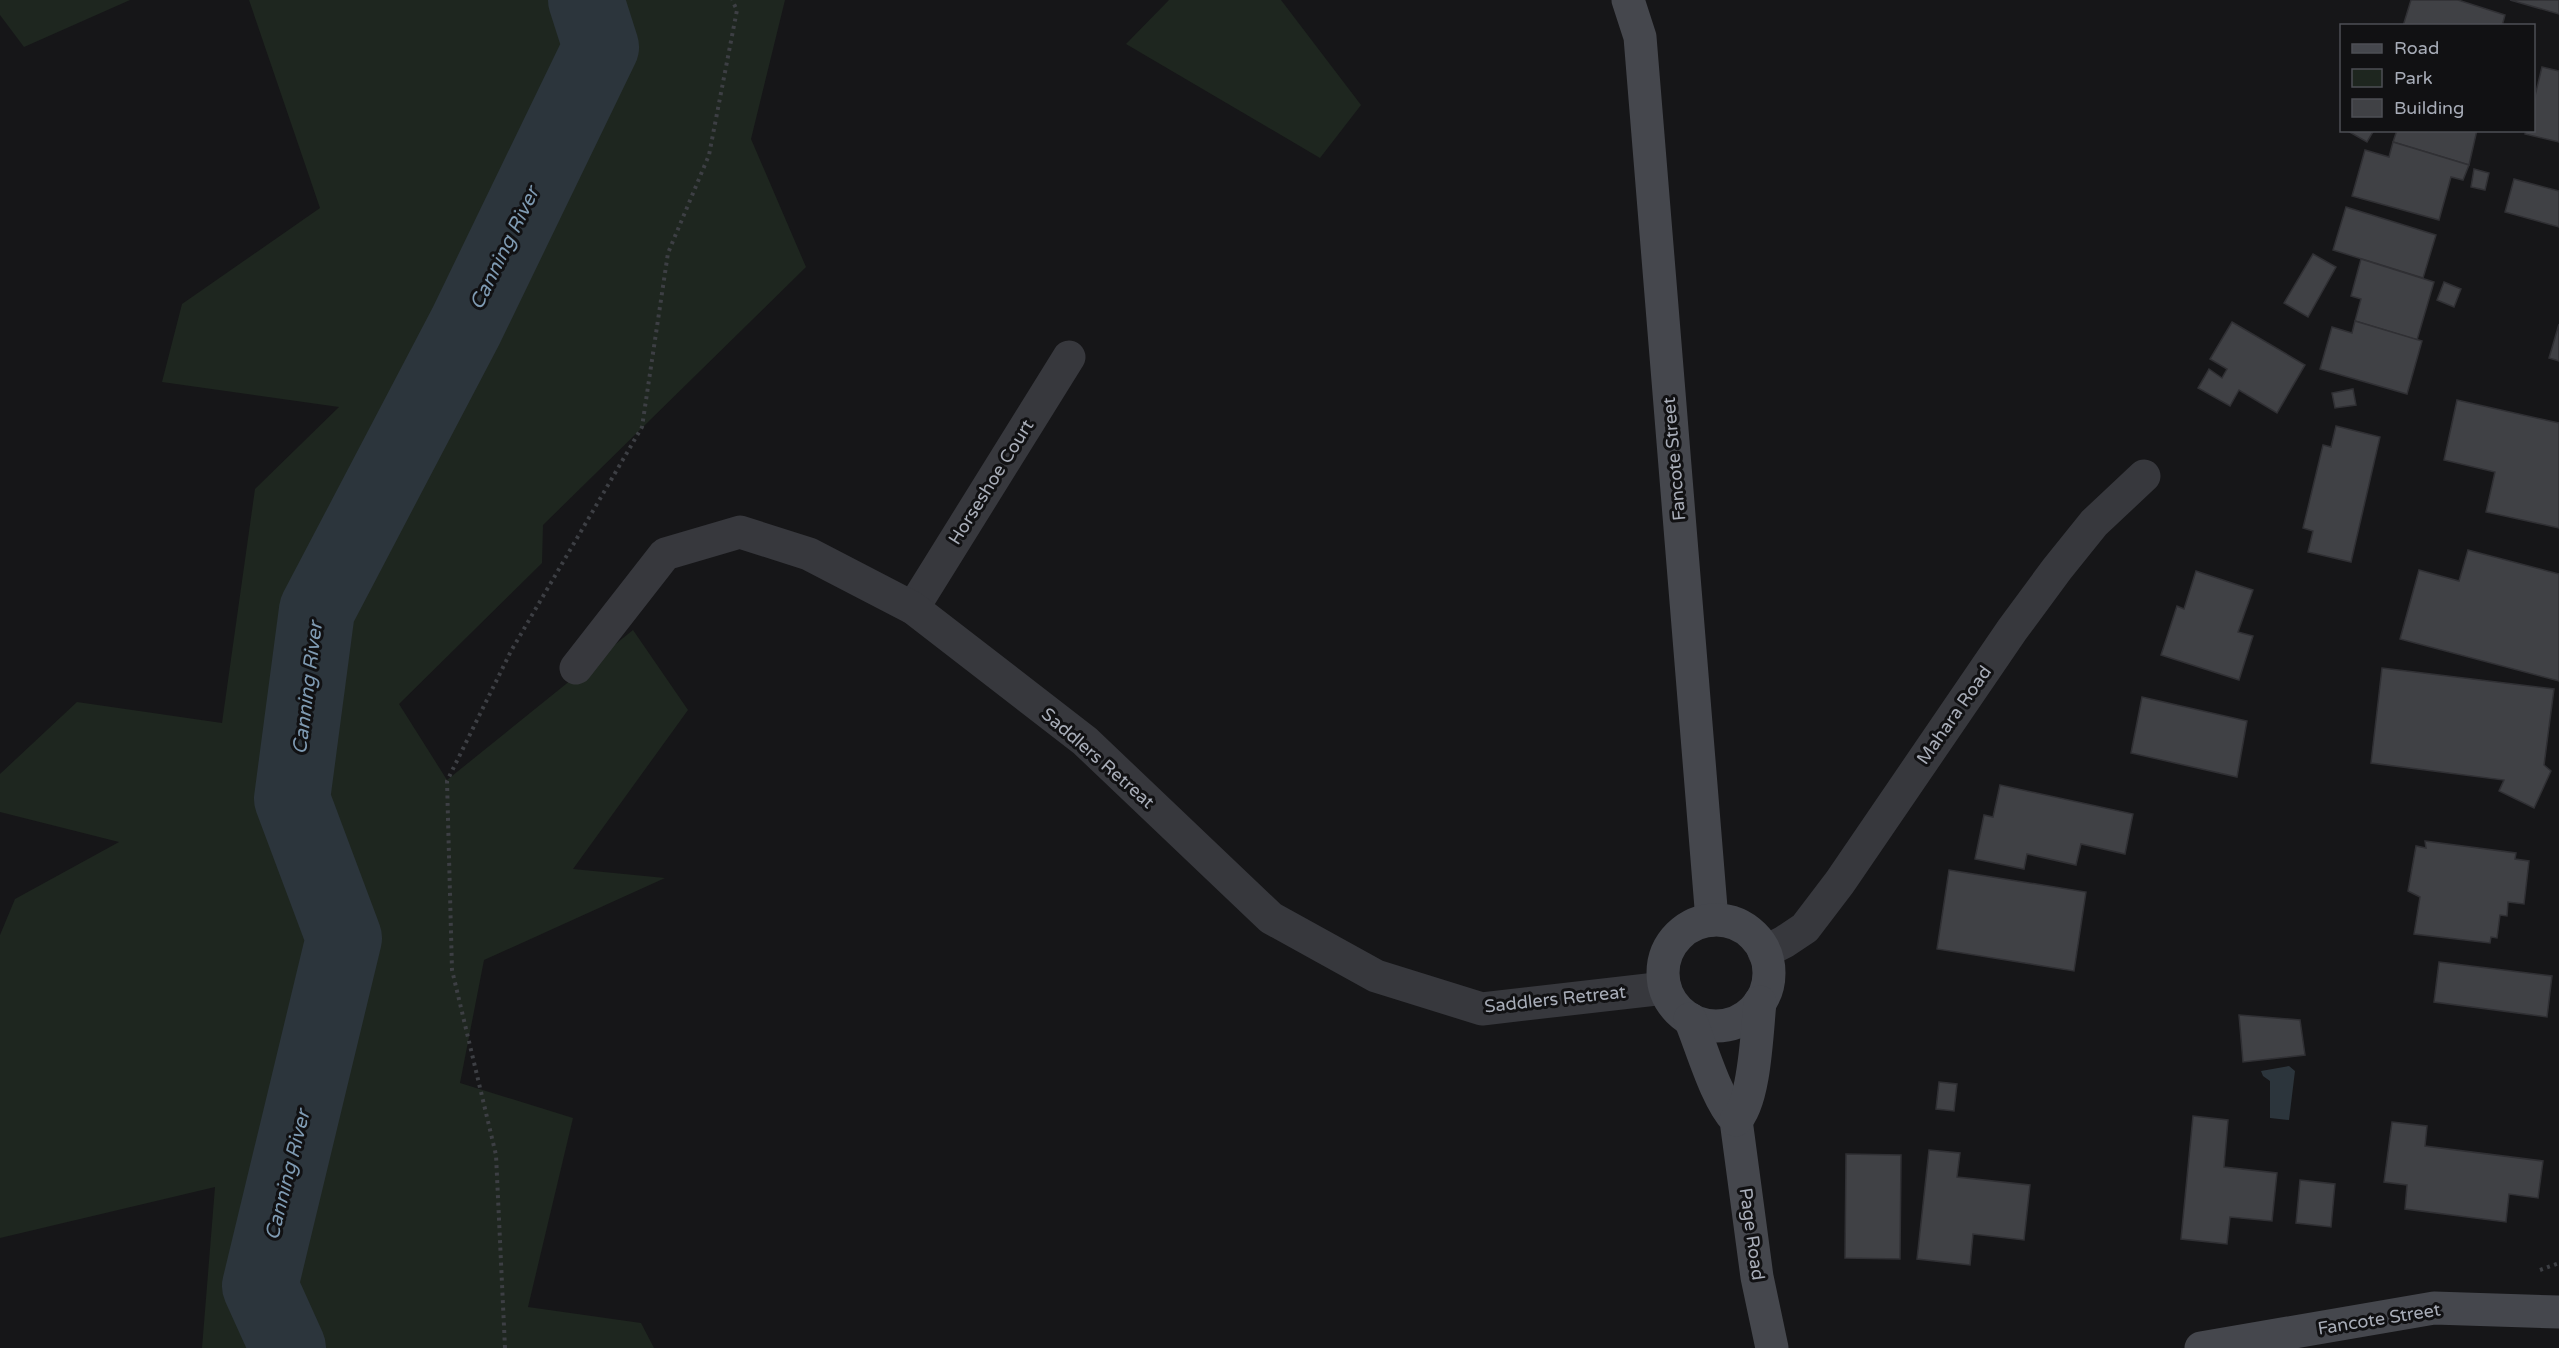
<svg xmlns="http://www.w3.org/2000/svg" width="2559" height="1348" font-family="'Varela Round',sans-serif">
<rect width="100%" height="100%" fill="#161618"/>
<!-- green -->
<g fill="#1e261f">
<polygon points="0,0 130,0 24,47 0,15"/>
<polygon points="249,0 785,0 751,139 806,267 543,525 542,563 399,704 447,780 633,630 688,710 573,869 665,878 484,960 460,1083 573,1118 528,1307 641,1323 654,1348 202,1348 215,1187 0,1238 0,935 15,899 119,842 0,812 0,774 77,702 222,723 255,489 339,407 162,382 182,304 320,208"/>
<polygon points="1169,0 1281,0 1361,105 1320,158 1126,44"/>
</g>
<!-- water -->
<polygon fill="#2c353c" points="2289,1066 2295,1071 2289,1120 2270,1118 2270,1081 2263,1076 2261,1071"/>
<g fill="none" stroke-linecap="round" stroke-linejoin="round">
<!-- river -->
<polyline stroke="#2c353c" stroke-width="76" points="288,1348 260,1286 344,938 292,799 317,610 466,326 601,47 586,0"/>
</g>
<!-- building -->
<g fill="#404145" stroke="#303034" stroke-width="1.5">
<polygon points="2411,0 2458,0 2505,15 2502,26 2403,26"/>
<polygon points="2510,0 2559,0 2559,14"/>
<polygon points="2542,67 2559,71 2559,142 2525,134 2526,130 2534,130 2534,100"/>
<polygon points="2346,130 2374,130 2367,142"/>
<polygon points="2397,130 2477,130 2469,165 2393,142"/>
<polygon points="2393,142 2469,165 2463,180 2451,177 2439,220 2352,196 2365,150 2389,157"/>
<polygon points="2474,169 2489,173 2485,190 2471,187"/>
<polygon points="2514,179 2559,191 2559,227 2505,212"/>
<polygon points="2346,207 2436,235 2423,278 2333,250"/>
<polygon points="2313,254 2336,267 2308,317 2284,303"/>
<polygon points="2361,259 2434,282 2417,340 2355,321 2361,299 2351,296"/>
<polygon points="2444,282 2461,289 2454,307 2437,300"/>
<polygon points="2355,321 2422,341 2407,394 2320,369 2332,327 2352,333"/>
<polygon points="2232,322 2305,365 2277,413 2239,390 2230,406 2198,388 2209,369 2222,378 2227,369 2210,359"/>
<polygon points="2559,324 2559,361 2549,358"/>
<polygon points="2353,389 2356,405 2335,408 2332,393"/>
<polygon points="2457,400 2559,423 2559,528 2486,512 2495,472 2444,460"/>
<polygon points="2336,426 2380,437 2351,562 2308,552 2313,531 2303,528 2323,445 2331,447"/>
<polygon points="2468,550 2559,574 2559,681 2400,639 2419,570 2459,581"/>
<polygon points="2196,571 2253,590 2238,632 2253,636 2239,680 2161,655 2177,606 2184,609"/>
<polygon points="2382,668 2554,689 2544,765 2551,771 2534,808 2499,791 2504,780 2371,763"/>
<polygon points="2142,697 2247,721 2237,777 2131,753"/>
<polygon points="2000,785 2133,814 2125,854 2081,844 2076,865 2027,854 2024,869 1975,859 1984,815 1993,817"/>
<polygon points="2425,841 2516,853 2515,859 2529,861 2524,904 2508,902 2507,916 2500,915 2497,938 2491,937 2490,943 2414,934 2420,897 2408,891 2416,846 2426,848"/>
<polygon points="1949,870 2086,892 2074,971 1937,949"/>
<polygon points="2439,962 2552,976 2547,1017 2434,1002"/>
<polygon points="2239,1015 2300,1020 2305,1055 2243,1062"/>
<polygon points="1939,1082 1957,1084 1954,1111 1936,1109"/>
<polygon points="2193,1116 2228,1120 2224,1167 2277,1173 2272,1221 2230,1217 2227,1244 2181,1239"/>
<polygon points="2392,1122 2427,1126 2425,1146 2543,1161 2538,1198 2509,1194 2506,1222 2405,1209 2407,1185 2384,1182"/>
<polygon points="1929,1150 1960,1153 1957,1177 2030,1185 2024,1240 1973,1234 1970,1265 1917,1259"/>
<polygon points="1846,1154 1901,1155 1900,1259 1845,1258"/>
<polygon points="2300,1180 2335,1184 2331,1227 2296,1223"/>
</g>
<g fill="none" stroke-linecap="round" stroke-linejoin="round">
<!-- path -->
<g stroke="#3d3f44" stroke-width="4" stroke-dasharray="3 4.5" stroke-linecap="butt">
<polyline points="2540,1270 2559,1263"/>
<polyline points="505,1348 496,1155 452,970 447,781 511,651 642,427 668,253 709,155 737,10 732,0"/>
</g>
<!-- minor -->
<g stroke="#37383d" stroke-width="33">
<polyline points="913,608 1069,357"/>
<polyline points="576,668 665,554 740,532 809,554 913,608 1085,741 1271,918 1376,976 1482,1009 1665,988"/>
<polyline points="1764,952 1784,942 1805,928 1840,882 2012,630 2057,569 2094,523 2144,476"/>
</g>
<!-- secondary -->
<g stroke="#45474d" stroke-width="33">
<polyline points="1628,0 1640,37 1712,920"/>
<circle cx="1716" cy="973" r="53"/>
<path d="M1690 1019C1702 1048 1716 1099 1736 1120L1757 1277 1772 1348"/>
<path d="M1736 1120C1755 1102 1757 1030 1760 1002"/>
<polyline points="2201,1348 2434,1308 2559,1312"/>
</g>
</g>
<g text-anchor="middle" stroke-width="6" stroke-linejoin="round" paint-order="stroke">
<!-- street labels -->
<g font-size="18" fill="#a8adb8" stroke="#111113">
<text transform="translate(1674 459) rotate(-95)" y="6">Fancote Street</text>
<text transform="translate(991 482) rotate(-58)" y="6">Horseshoe Court</text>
<text transform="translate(1954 715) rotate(-55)" y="6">Mahara Road</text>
<text transform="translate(1098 758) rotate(41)" y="6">Saddlers Retreat</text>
<text transform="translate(1555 999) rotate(-6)" y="6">Saddlers Retreat</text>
<text transform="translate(1752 1234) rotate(82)" y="6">Page Road</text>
<text transform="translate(2379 1319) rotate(-9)" y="6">Fancote Street</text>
</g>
<!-- water labels -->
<g font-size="20" font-style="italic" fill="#7f9bb3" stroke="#111113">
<text transform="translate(504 248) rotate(-64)" y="7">Canning River</text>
<text transform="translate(307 688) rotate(-83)" y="7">Canning River</text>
<text transform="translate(287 1175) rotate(-76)" y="7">Canning River</text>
</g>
</g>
<!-- legend -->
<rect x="2340" y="24" width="195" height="108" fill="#111113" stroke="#4d4f55" stroke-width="1.5"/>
<rect x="2352" y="44" width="30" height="9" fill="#45474d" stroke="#4d4f55" stroke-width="1.5"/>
<text x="2394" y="54" font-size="18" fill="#a8adb8">Road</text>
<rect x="2352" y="69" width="30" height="18" fill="#1e261f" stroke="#4d4f55" stroke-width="1.5"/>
<text x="2394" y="84" font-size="18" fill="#a8adb8">Park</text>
<rect x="2352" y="99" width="30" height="18" fill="#404145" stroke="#4d4f55" stroke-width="1.5"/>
<text x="2394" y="114" font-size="18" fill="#a8adb8">Building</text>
</svg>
